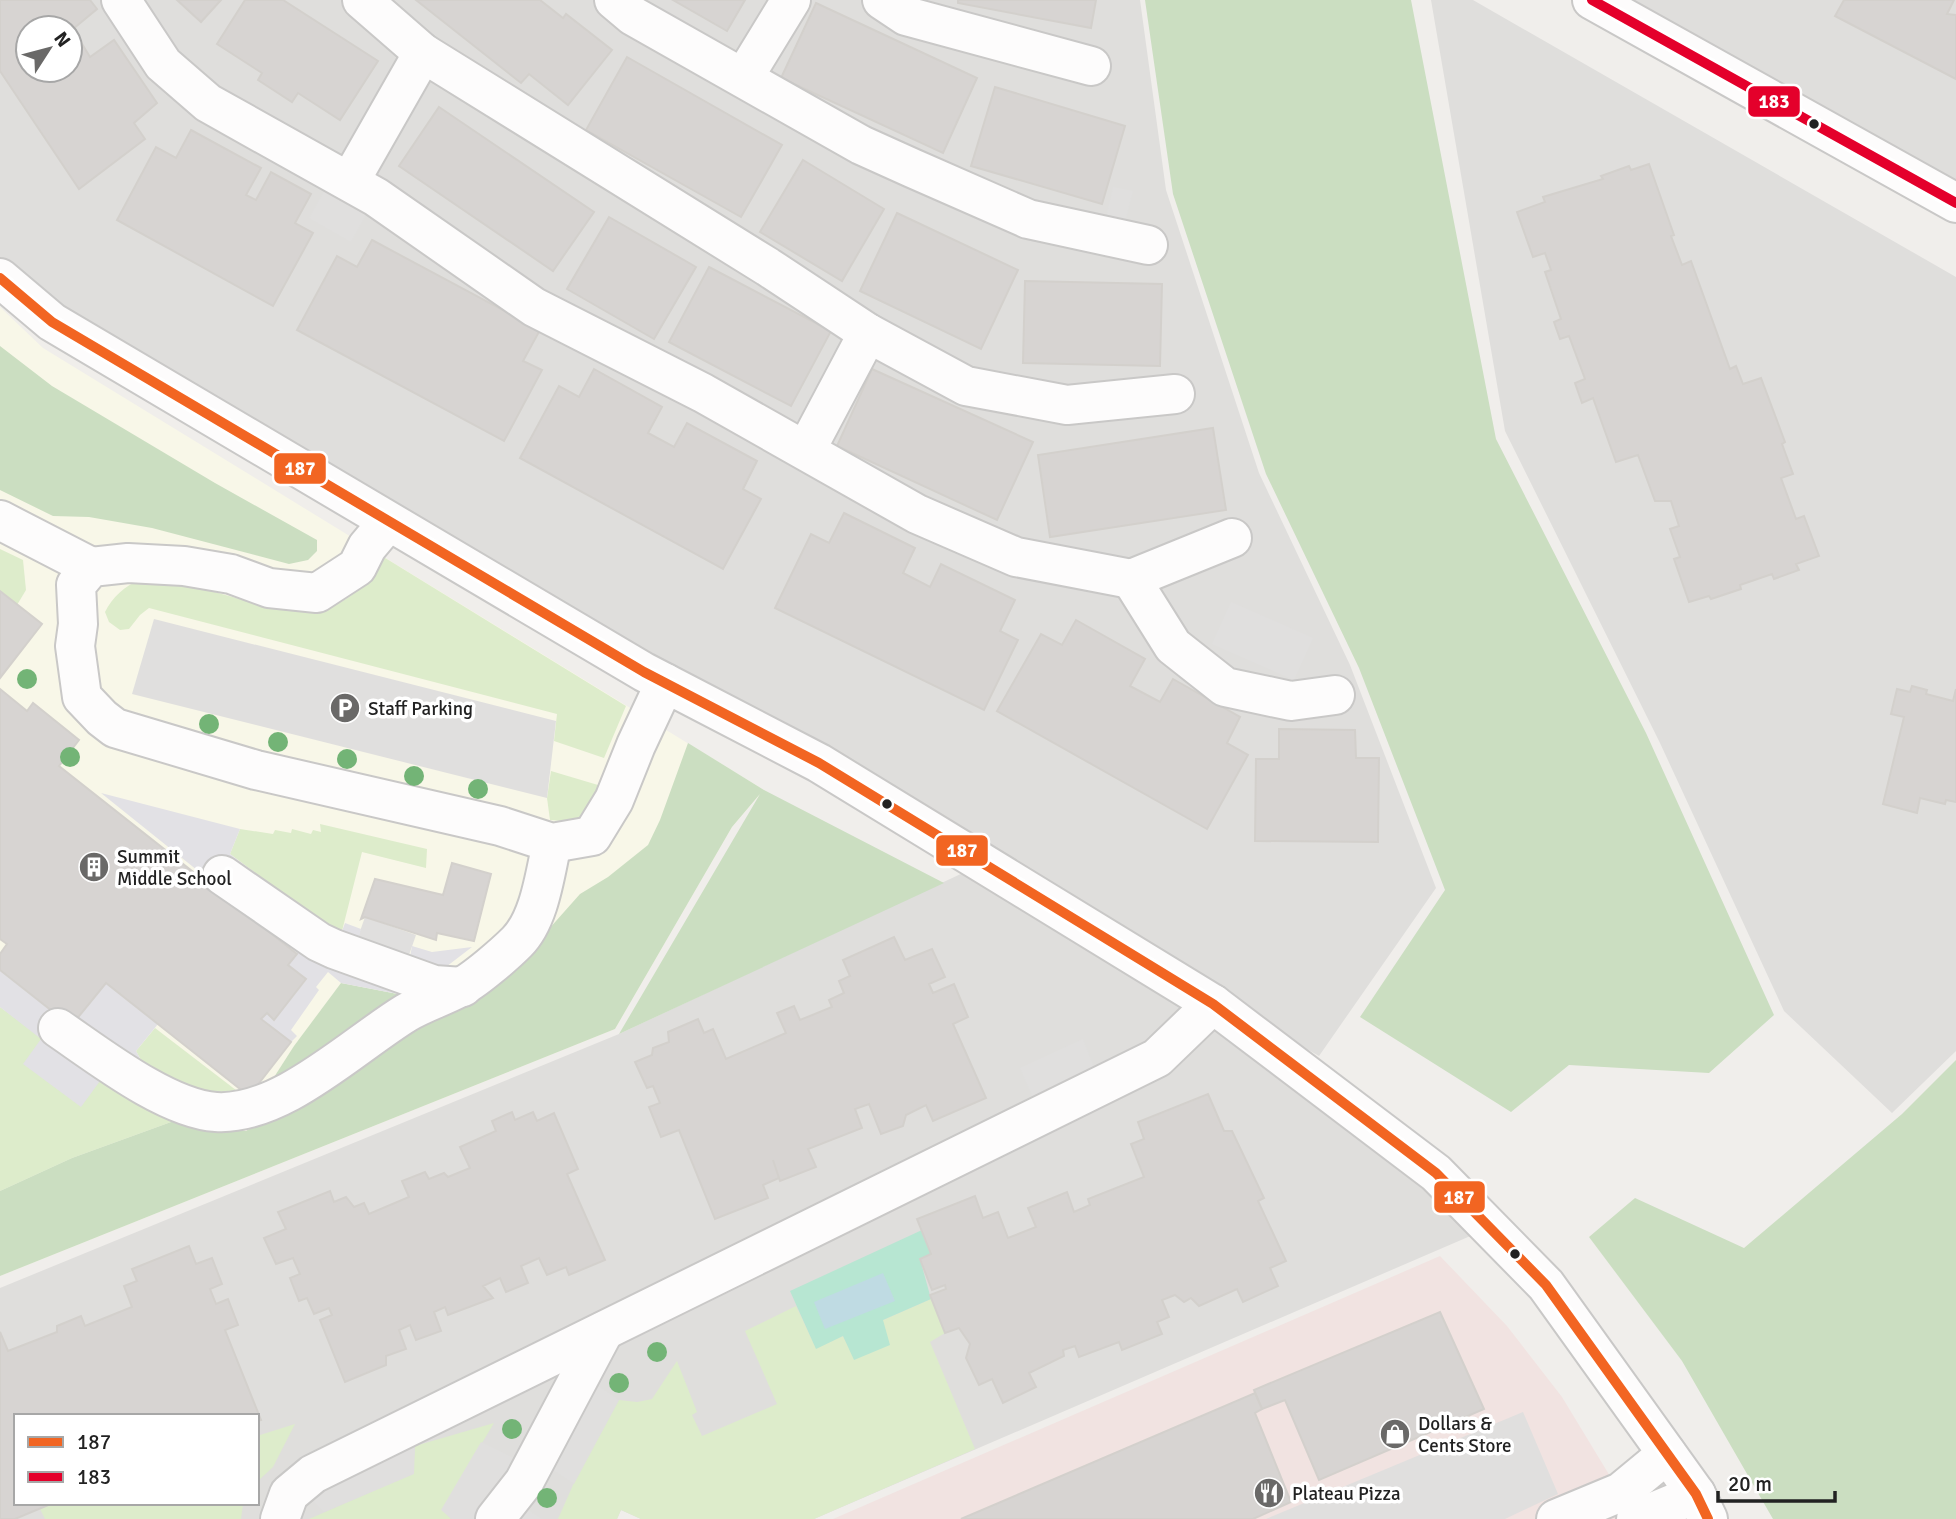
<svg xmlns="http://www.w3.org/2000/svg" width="1956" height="1519" font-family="Signika,sans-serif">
<rect width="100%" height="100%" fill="#f0eeeb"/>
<!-- residential -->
<g fill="#dfdedc" fill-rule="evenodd">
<path d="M0 0H1140L1166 190 1259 473 1350 665 1436 888 1319 1056 388 522 0 270ZM28 28H70V70H28Z"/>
<polygon points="1431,0 1473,0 1956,277 1956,1051 1892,1113 1784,1011 1660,743 1505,431"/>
<polygon points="1592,0 1956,0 1956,203"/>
<path d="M965 872 1224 1028 1423 1181 1475 1234 814 1519H641L621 1510 617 1519H0V1288L619 1034ZM16 1416H257V1503H16Z"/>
</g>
<!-- commercial -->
<polygon fill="#f1e3e1" points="1440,1256 1507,1326 1562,1397 1636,1519 833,1519"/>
<!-- education -->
<polygon fill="#f8f7e8" points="0,307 43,348 764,790 732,827 615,1029 0,1276"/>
<!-- grass -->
<g fill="#ddeccb">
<polygon points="0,549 23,560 26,590 17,605 0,591"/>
<path d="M382 556 626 706 604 758 554 741 557 714 149 608 140 615 129 629 120 630 109 622 105 612C112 598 125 585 140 580 148 577 163 582 172 583 248 592 333 654 382 556Z"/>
<polygon points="551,771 598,785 600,801 574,822 550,820 547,798"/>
<polygon points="320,824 427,849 426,868 362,852 342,931 319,921 230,854 240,829 273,834 275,830 291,833 292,829 311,834 313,830 321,832"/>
<polygon points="0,1007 100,1081 182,1118 72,1158 0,1191"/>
<polygon points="155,1028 245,1097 193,1094 147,1071 136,1051"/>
<polygon points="931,1299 945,1333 930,1342 975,1449 814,1519 641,1519 621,1510 617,1519 558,1519 577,1476 619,1400 637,1402 652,1399 677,1361 697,1412 692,1415 702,1436 777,1404 745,1331 796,1306 816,1348 843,1336 855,1360 883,1320"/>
<polygon points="494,1423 442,1510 451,1519 309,1519 413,1474 415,1446"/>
<polygon points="295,1424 273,1467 257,1482 257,1436"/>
<polygon points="53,1503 243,1503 243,1504 241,1519 45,1519 40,1509"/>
</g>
<!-- forest -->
<g fill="#cbdec1">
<polygon points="1145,0 1411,0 1496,439 1646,733 1774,1015 1709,1073 1569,1065 1511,1112 1360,1017 1445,890 1359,668 1266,474 1173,194"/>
<polygon points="0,346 52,386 215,483 317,540 317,551 308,560 289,564 152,528 89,517 53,516 0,490"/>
<polygon points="688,743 764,790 944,883 619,1034 760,794 732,827 615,1029 0,1276 0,1191 72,1158 182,1118 246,1131 448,1012 540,939 580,894 608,877 648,845 660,820"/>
<polygon points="341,983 408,996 269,1085 294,1046"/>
<polygon points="1956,1060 1956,1519 1773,1519 1682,1361 1589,1237 1635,1198 1744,1248 1902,1114"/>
</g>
<!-- pitch -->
<polygon fill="#b7e6d2" points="922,1230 931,1254 920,1259 931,1299 883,1320 890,1345 854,1360 843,1336 816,1349 790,1291"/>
<!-- parking -->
<g fill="#e0dfde">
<polygon points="334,173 376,197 351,242 309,218"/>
<polygon points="1113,187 1133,191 1121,238 1102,234"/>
<polygon points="1231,602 1313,638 1294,680 1212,644"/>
<polygon points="154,619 556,721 547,798 132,694"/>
<polygon points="365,917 416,935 409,955 358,937"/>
<polygon points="1083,1039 1101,1085 1040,1115 1020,1068"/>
<polygon points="581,1374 619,1400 574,1484 537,1459"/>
<polygon points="1523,1412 1558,1494 1505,1519 1266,1519"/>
<polygon points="409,1428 415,1446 414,1474 324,1512 297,1487"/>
<polygon points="481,1442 532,1467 511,1499 542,1519 452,1519 441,1510"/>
</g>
<!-- plaza -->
<g fill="#e2e1e5">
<polygon points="101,793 240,829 230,854 319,921 342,931 345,923 361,929 357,944 410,957 412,946 432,952 472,947 408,996 341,983 328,972 316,987 319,990 291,1030 297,1036 291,1042 261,1019 267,1013 275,1019 306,980 288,965 297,953 248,911"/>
<polygon points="0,970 71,1026 106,983 158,1024 136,1051 147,1071 155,1107 100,1081 81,1107 23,1064 41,1039 0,1007"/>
</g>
<!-- water -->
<polygon fill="#bfdbe3" points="883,1273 895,1301 825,1329 814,1302"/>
<!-- building -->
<g fill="#d7d4d2" stroke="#d3d0cc" stroke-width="2" fill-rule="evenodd">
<path d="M0 0H90L97 9 73 29 90 57 114 40 157 103 134 123 145 139 79 189 0 71ZM28 28H70V70H28Z"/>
<polygon points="177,0 221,0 201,22"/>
<polygon points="245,0 283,0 378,61 340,120 298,93 292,102 258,80 262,73 217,44"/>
<polygon points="416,0 540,0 563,18 566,14 612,50 568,105 529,74 521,83"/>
<polygon points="673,0 745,0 727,31"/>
<polygon points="958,0 1096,0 1091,28 958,3"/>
<polygon points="1844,0 1954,0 1947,14 1956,15 1956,79 1835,16"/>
<polygon points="816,3 977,78 943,153 781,78"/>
<polygon points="627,57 782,145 741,217 586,130"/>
<polygon points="995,87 1125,126 1102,204 971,166"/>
<polygon points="439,107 594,212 553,271 399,166"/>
<polygon points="191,130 261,168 246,195 256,200 271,172 311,194 295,223 313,233 273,306 117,220 156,147 176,158"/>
<polygon points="803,160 884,209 842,281 760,232"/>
<polygon points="1649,164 1674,235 1671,236 1682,265 1691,261 1730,369 1736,366 1743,384 1761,378 1785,442 1782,444 1793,474 1781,478 1796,519 1804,516 1819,556 1796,564 1799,570 1774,579 1772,574 1740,585 1741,589 1711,599 1709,596 1689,602 1674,559 1680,557 1670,529 1679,526 1671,501 1655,501 1638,455 1616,462 1593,398 1582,403 1575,383 1585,379 1569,336 1560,339 1554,322 1561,319 1545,272 1551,270 1545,253 1533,257 1517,212 1545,202 1543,197 1603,179 1601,176 1629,166 1631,170"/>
<polygon points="897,213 1018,270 981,349 860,291"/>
<polygon points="609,217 696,267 654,339 567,289"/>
<polygon points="372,240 540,330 523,361 542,370 504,441 297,330 337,256 357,267"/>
<polygon points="709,267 831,331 791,406 669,342"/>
<polygon points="1025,281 1162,284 1160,366 1023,363"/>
<polygon points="594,369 662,407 648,433 674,447 687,423 757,461 743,489 761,499 723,569 520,458 559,386 579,397"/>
<polygon points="872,369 1033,442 997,520 837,446"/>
<polygon points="1213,428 1226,510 1050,537 1038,455"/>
<polygon points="844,513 915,548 903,573 930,587 941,564 1015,600 1000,631 1018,640 984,710 775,608 811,534 829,543"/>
<polygon points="0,591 42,624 0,678"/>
<polygon points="1076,620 1145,659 1130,686 1160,702 1173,679 1240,717 1227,743 1248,755 1207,829 997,711 1041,634 1062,645"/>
<polygon points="1912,686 1927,690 1926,694 1953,701 1956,689 1956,802 1946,800 1945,804 1920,798 1917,813 1883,804 1904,717 1891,714 1897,689 1910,692"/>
<polygon points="0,689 27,711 33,703 79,740 59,766 297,954 288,965 306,979 274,1020 267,1013 261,1019 291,1042 249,1096 106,983 71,1026 0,970 0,954 7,944 0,939"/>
<polygon points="1279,729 1355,730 1356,758 1379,758 1378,842 1255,841 1256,759 1279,759"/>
<polygon points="452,863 491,874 474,941 437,933 436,940 365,917 361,919 375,879 443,895"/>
<polygon points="894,937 905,960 932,949 945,977 929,984 933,993 954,984 968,1017 953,1024 986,1098 933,1121 926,1105 906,1115 903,1126 881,1134 869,1104 855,1109 862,1128 808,1149 816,1167 780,1181 773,1160 779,1178 763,1185 768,1198 715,1219 679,1130 661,1137 649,1107 660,1103 653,1086 647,1088 635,1062 652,1055 653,1048 669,1042 668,1032 698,1019 704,1033 713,1029 726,1059 786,1033 777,1013 794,1006 800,1020 832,1007 829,1000 844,993 839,981 850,976 843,960"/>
<polygon points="1208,1094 1224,1131 1232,1131 1264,1198 1258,1201 1286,1261 1270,1268 1278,1286 1243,1302 1237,1289 1199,1306 1191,1298 1184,1302 1175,1295 1162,1300 1169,1317 1157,1322 1162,1334 1122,1350 1119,1342 1079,1357 1075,1346 1063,1350 1064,1356 1029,1373 1036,1387 1003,1403 992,1379 979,1385 966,1358 970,1344 959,1328 945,1333 930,1295 946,1289 945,1285 932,1290 920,1259 931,1254 917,1219 975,1196 983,1218 998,1212 1008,1238 1036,1227 1028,1208 1067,1192 1074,1212 1090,1205 1088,1199 1144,1177 1131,1144 1144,1139 1138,1122"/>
<polygon points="512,1112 515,1120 533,1112 537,1121 554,1113 578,1169 567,1174 605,1260 569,1275 566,1267 547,1275 539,1258 521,1266 528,1283 506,1292 500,1278 483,1286 493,1298 448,1315 445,1307 434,1312 441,1331 416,1340 410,1325 399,1330 406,1349 386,1356 386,1365 345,1382 320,1320 332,1315 329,1308 314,1314 307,1298 299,1301 290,1278 300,1274 293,1258 276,1264 264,1238 286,1229 278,1212 330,1191 334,1202 346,1197 354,1207 364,1203 369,1214 409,1197 402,1181 425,1172 429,1179 444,1173 448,1177 470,1168 460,1147 496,1131 492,1121"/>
<polygon points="189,1246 196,1264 212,1258 222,1284 210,1289 216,1304 228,1299 238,1325 225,1330 261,1420 257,1421 257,1416 16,1416 16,1503 53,1503 15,1519 0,1519 0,1332 8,1351 57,1332 57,1326 81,1316 85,1326 132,1307 124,1286 137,1281 132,1269"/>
<polygon points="1440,1312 1484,1409 1319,1480 1285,1400 1262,1409 1254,1390"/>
<polygon points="1255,1393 1262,1409 1255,1413 1291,1502 1253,1519 961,1519"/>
</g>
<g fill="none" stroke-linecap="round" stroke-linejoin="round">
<!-- minor casing -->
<g stroke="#c9c8c7" stroke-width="42">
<g id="minor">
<polyline points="121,0 163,64 208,103 376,197 534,307 703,393 917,514 1016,557 1131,579 1232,538"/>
<polyline points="362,0 423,53 768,267 868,333 966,386 1067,405 1175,394"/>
<polyline points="614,0 633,16 861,145 912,168 1028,219 1148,245"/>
<polyline points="882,0 906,16 1091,66"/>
<polyline points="1592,0 1956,203"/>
<polyline points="744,77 791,0"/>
<polyline points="350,181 423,53"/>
<polyline points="0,278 52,322 644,672 819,763 1213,1004 1436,1173 1546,1285 1696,1494 1708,1519"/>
<polyline points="806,450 868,333"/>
<polyline points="0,520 91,567"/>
<polyline points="388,522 367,547 357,567 317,593 269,588 231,574 184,566 128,563 91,567 76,585 78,624 75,646 82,697 102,718 115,728 256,770 500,826 552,843 592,836 614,800 636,745 665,683"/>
<polyline points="1131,579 1173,646 1225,687 1291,701 1335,695"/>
<polyline points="222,875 319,942 334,949 434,985 463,987"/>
<path d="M58 1028C99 1056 167 1109 216 1112 281 1116 352 1046 406 1013 423 1003 442 997 459 988 474 981 505 954 517 942 540 919 545 873 552 843"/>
<polyline points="280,1519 289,1494 313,1474 1157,1058 1213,1004"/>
<polyline points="495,1519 524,1482 604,1331"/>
<polyline points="1556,1519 1621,1492 1667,1454"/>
<polyline points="1636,1519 1696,1494"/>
</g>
</g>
<!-- minor -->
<use href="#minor" stroke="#fdfcfc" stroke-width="38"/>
<!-- bus-1 casing -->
<g stroke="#fff" stroke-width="16">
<polyline id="bus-1" points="0,278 52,322 644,672 819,763 1213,1004 1436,1173 1546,1285 1696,1494 1708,1519"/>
</g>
<!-- bus-2 casing -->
<g stroke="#fff" stroke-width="16">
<polyline id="bus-2" points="1592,0 1956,203"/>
</g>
<!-- bus-1 -->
<use href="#bus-1" stroke="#f26522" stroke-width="10"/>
<!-- bus-2 -->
<use href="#bus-2" stroke="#e4002b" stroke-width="10"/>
</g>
<!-- trees -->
<g fill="#73b476">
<circle cx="27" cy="679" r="10"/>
<circle cx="209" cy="724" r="10"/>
<circle cx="278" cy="742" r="10"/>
<circle cx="70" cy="757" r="10"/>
<circle cx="347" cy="759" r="10"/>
<circle cx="414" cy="776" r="10"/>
<circle cx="478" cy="789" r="10"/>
<circle cx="657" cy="1352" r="10"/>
<circle cx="619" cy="1383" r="10"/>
<circle cx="512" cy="1429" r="10"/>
<circle cx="547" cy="1498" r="10"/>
</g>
<!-- icons -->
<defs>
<g id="parking-disc" transform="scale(1.575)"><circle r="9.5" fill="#6a6968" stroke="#fff"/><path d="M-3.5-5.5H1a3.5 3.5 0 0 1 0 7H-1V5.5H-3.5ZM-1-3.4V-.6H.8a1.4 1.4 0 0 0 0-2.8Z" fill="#fff"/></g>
<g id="building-disc" transform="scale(1.575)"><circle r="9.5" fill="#6a6968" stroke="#fff"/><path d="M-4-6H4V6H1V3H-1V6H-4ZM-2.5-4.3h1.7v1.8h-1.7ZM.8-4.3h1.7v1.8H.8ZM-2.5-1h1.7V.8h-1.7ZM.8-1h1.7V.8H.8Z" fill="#fff"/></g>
<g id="shop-disc" transform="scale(1.575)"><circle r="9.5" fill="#6a6968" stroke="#fff"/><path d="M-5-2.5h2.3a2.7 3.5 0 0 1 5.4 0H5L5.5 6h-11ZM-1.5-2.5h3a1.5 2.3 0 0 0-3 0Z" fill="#fff"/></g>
<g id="restaurant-disc" transform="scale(1.575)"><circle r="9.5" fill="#6a6968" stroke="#fff"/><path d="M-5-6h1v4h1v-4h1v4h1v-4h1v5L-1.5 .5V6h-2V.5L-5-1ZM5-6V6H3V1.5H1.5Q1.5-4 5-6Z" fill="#fff"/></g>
</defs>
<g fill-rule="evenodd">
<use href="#parking-disc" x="345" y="708"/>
<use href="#building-disc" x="94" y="867"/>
<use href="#shop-disc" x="1395" y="1434"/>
<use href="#restaurant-disc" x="1269" y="1493"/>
</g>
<!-- markers -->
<g fill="#222" stroke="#fff" stroke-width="2.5">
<circle cx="1814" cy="124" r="6"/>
<circle cx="887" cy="804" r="6"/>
<circle cx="1515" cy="1254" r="6"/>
</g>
<g text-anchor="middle" stroke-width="7" stroke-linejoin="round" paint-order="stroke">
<!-- poi labels -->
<g font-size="19" fill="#222" stroke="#fff" text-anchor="start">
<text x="368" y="715">Staff Parking</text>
<text x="117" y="863">Summit<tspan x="117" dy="22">Middle School</tspan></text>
<text x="1418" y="1430">Dollars &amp;<tspan x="1418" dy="22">Cents Store</tspan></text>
<text x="1292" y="1500">Plateau Pizza</text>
</g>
</g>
<g stroke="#fff" stroke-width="2.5">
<rect x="1747" y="85" width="54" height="33" rx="7" fill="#e4002b"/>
<rect x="273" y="452" width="54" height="33" rx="7" fill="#f26522"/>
<rect x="935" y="834" width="54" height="33" rx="7" fill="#f26522"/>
<rect x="1433" y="1180" width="53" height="34" rx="7" fill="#f26522"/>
</g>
<g font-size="19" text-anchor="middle" font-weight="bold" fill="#fff">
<text x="1774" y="108">183</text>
<text x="300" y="475">187</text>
<text x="962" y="857">187</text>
<text x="1459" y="1204">187</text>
</g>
<!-- legend -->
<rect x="14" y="1414" width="245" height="91" fill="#ffffff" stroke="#a7a7a7" stroke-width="2"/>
<rect x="28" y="1437" width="35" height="10" fill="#f26522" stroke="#a7a7a7" stroke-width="2"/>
<text x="77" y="1449" font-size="21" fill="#222222">187</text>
<rect x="28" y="1472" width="35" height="10" fill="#e4002b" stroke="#a7a7a7" stroke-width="2"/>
<text x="77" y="1484" font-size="21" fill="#222222">183</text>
<!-- north arrow -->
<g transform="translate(49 49) rotate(54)"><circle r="33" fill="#ffffff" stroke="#a7a7a7" stroke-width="2"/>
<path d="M0-5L12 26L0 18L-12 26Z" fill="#6a6968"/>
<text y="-10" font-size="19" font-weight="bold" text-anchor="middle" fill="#222222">N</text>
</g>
<!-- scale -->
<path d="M1718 1491v10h117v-10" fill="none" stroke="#222222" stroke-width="3.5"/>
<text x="1728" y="1491" font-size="21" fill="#222222" stroke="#ffffff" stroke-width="5" paint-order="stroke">20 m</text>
</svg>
